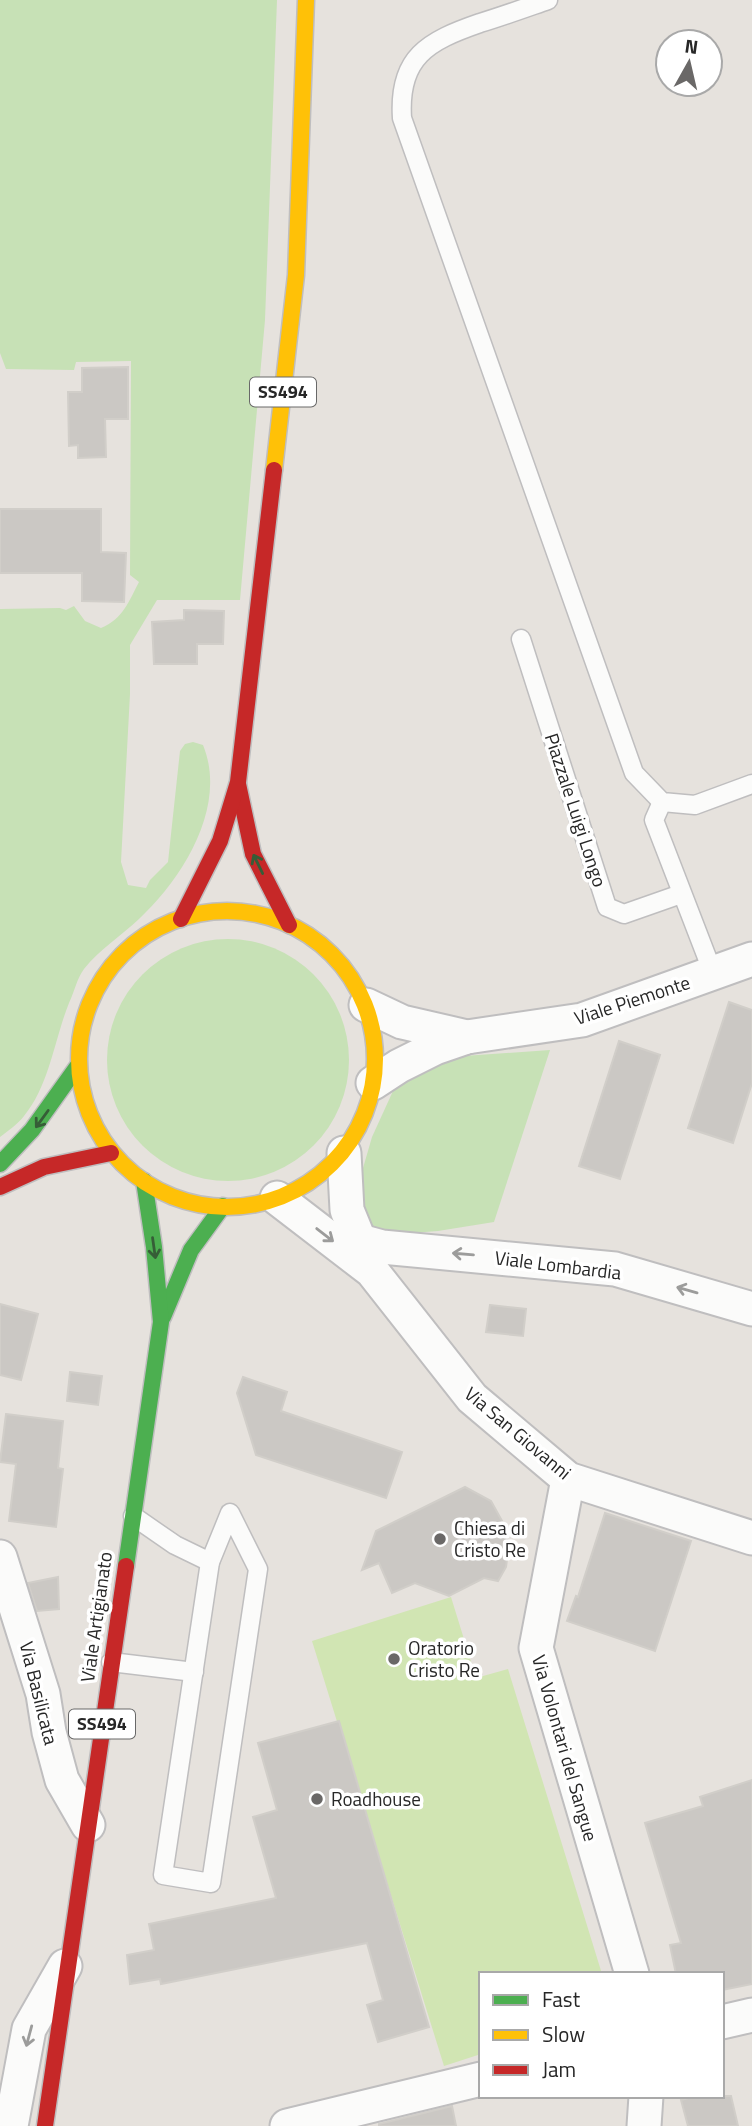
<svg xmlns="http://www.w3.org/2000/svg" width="752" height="2126" font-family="'Titillium Web',sans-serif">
<rect width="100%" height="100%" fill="#e6e2dd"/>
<!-- green -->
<g fill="#c7e1b6">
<path d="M0 0H277L265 320 240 600H157L130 645V694L121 862 128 885 146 888 150 880 168 862 180 751 185 744 193 742 203 745C228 806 183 878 139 919 121 936 99 950 84 969 77 978 74 993 69 1003 54 1040 50 1084 24 1116 18 1124 8 1131 0 1137V609L60 608 66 610 74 606 85 621 101 628C123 619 129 601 139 582L130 575 131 361 76 362 74 370 6 369 0 353Z"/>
<circle cx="228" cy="1060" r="121"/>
<polygon points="550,1050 494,1222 438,1231 399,1234 376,1230 366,1219 358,1199 361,1175 372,1137 393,1091 416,1068 435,1058"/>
</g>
<!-- pitch -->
<polygon fill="#d1e5b3" points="451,1597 476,1678 508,1669 602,1974 481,1974 481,2054 444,2066 312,1641"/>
<!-- building -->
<g fill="#cbc8c4" stroke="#d1cec9" stroke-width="2">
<polygon points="128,367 128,419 105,419 106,457 78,458 78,445 69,446 68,392 82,392 82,368"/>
<polygon points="0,509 101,509 101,552 126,553 124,602 82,601 82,573 0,573"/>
<polygon points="184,610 224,611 223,644 197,644 197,664 154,664 152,622 184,620"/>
<polygon points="729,1002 752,1010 752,1083 733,1143 688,1128"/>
<polygon points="619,1041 660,1055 620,1179 579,1166"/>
<polygon points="0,1304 38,1314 21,1380 0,1375"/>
<polygon points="490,1305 526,1309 523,1336 486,1332"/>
<polygon points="70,1372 102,1376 98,1405 67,1401"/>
<polygon points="243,1377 287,1392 281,1411 402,1452 386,1498 256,1455 237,1393"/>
<polygon points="6,1414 63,1421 58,1468 63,1469 56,1527 9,1521 16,1464 0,1462"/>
<polygon points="465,1487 491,1501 502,1521 509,1545 506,1567 498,1581 484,1578 449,1596 415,1583 392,1593 379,1563 362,1570 376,1531"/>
<polygon points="605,1513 691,1541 655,1651 567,1621 576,1596 578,1597"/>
<polygon points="58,1577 59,1609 37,1611 28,1583"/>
<polygon points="339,1721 429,2027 378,2042 367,2005 383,2000 367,1943 161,1984 160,1979 130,1984 127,1955 154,1950 149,1924 276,1898 253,1817 277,1810 258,1743"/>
<polygon points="752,1780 752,1984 722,1990 722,1974 676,1974 670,1945 681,1943 645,1823 703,1806 700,1797"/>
<polygon points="696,2096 731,2096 738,2126 688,2126 681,2100"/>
<polygon points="452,2106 456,2126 379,2126 379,2124"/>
</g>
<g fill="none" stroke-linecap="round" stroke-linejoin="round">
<!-- lane casing -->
<g stroke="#bfbebf" stroke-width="21">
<g id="lane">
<path d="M548 0C525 8 503 16 480 23 428 41 398 57 402 118L634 773 662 802 695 805 752 784"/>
<polyline points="521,639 607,907 624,914 681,894"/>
<polyline points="662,802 654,820 713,973"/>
<polygon points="230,1513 258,1569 211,1883 163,1875 210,1562"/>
<polyline points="133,1516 175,1545 210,1562"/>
<polyline points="111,1662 194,1672"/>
</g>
</g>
<!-- street casing -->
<g stroke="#bfbebf" stroke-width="37">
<g id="street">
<polyline points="366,1005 402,1022 467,1037"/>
<polyline points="373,1083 399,1066 435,1048 467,1037 582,1020 752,959"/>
<polyline points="344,1153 347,1210 367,1259"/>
<polyline points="277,1198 372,1271 472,1398 568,1479 752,1538"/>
<polyline points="360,1241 382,1247 615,1269 752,1309"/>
<polyline points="568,1479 536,1648 632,1974"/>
<polyline points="0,1557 43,1694 49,1732 62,1780 88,1825"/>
<polyline points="722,2022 752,2015"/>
<polyline points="11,2126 29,2029 65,1966"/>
<polyline points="287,2126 481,2079"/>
<polyline points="644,2126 646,2096"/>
</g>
</g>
<!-- fast casing -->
<g stroke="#bfbebf" stroke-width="19">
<g id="fast">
<polyline points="0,1164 32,1130 77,1067"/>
<polyline points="163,1317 191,1250 223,1206"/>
<polyline points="126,1566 161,1322 154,1247 144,1181"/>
</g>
</g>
<!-- slow casing -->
<g stroke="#bfbebf" stroke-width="19">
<g id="slow">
<polyline points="274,470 296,275 306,0"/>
<circle cx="227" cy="1059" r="148"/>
</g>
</g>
<!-- jam casing -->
<g stroke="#bfbebf" stroke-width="19">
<g id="jam">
<polyline points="238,784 253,854 289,925"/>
<polyline points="181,919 220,841 238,782 274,470"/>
<polyline points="0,1187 44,1167 111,1153"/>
<polyline points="45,2126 126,1566"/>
</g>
</g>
<!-- lane -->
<use href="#lane" stroke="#fbfbfa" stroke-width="18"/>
<!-- street -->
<use href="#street" stroke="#fbfbfa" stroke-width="33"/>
<!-- fast -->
<use href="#fast" stroke="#4caf50" stroke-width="16"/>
<!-- slow -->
<use href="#slow" stroke="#ffc107" stroke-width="16"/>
<!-- jam -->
<use href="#jam" stroke="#c62828" stroke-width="16"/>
</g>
<!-- one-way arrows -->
<defs><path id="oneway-shaft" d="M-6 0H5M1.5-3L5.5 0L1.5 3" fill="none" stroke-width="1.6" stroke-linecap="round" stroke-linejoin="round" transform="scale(1.75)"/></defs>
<g stroke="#365d37">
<use href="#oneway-shaft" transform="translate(258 864) rotate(-116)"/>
<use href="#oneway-shaft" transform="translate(42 1119) rotate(126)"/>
<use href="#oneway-shaft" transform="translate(154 1248) rotate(82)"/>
</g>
<g stroke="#9c9c9b">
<use href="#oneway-shaft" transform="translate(325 1235) rotate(38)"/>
<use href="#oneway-shaft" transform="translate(463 1254) rotate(-175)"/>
<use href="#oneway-shaft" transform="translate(687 1290) rotate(-164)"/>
<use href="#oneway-shaft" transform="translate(29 2036) rotate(105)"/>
</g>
<!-- markers -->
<g fill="#6a6867" stroke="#fff" stroke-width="2.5">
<circle cx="440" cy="1539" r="7"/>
<circle cx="394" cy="1659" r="7"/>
<circle cx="317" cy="1799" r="7"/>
</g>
<g text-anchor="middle" stroke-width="7" stroke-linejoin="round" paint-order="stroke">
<!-- shield labels -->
<g fill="#fff" stroke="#686868" stroke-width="2">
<rect x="250" y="377.5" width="66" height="29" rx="5"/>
<rect x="69" y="1709.5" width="66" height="29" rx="5"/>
</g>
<g font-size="18" font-weight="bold" fill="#272727">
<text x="283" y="398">SS494</text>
<text x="102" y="1730">SS494</text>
</g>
<!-- street labels -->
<g font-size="19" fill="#272727" stroke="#fff">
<text transform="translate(576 810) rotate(72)" y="7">Piazzale Luigi Longo</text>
<text transform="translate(632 1000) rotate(-18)" y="7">Viale Piemonte</text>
<text transform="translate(558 1265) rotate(7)" y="7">Viale Lombardia</text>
<text transform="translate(518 1433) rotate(40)" y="7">Via San Giovanni</text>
<text transform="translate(96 1617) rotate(-82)" y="7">Viale Artigianato</text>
<text transform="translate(39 1693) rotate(76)" y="7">Via Basilicata</text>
<text transform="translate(565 1748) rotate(74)" y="7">Via Volontari del Sangue</text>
</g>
<!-- poi labels -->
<g font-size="19" fill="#272727" stroke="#fff" text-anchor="start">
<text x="454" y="1535">Chiesa di<tspan x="454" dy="22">Cristo Re</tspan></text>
<text x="408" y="1655">Oratorio<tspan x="408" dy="22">Cristo Re</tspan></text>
<text x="331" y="1806">Roadhouse</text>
</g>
</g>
<!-- legend -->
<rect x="479" y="1972" width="245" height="126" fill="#ffffff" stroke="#a9a9a9" stroke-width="2"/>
<rect x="493" y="1995" width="35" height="10" fill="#4caf50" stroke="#a9a9a9" stroke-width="2"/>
<text x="542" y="2007" font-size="21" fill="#272727">Fast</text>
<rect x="493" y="2030" width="35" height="10" fill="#ffc107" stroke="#a9a9a9" stroke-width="2"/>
<text x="542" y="2042" font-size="21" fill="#272727">Slow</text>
<rect x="493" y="2065" width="35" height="10" fill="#c62828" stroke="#a9a9a9" stroke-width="2"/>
<text x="542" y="2077" font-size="21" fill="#272727">Jam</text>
<!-- north arrow -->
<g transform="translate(689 63) rotate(8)"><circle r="33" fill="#ffffff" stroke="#a9a9a9" stroke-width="2"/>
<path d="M0-5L12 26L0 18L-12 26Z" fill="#6a6867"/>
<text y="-10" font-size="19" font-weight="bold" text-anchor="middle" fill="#272727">N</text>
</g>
</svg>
